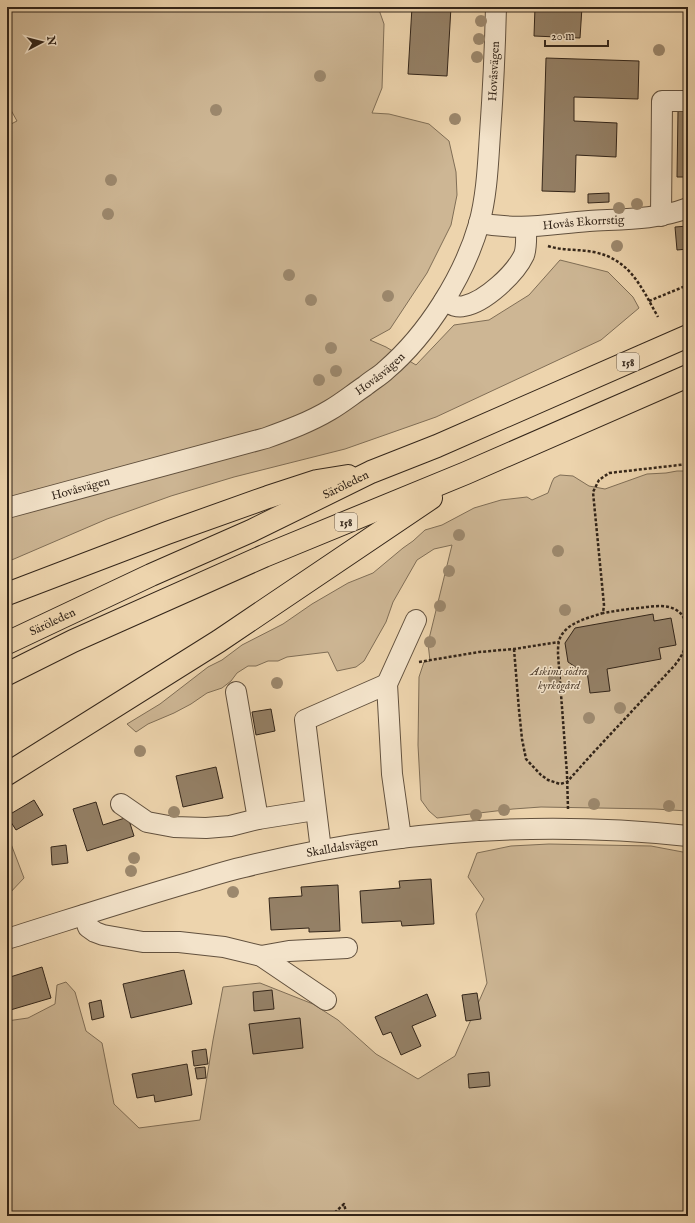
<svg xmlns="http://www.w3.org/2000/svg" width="695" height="1223" font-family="'IM FELL English',serif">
<rect width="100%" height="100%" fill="#edd4ad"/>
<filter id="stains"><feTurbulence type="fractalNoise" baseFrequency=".005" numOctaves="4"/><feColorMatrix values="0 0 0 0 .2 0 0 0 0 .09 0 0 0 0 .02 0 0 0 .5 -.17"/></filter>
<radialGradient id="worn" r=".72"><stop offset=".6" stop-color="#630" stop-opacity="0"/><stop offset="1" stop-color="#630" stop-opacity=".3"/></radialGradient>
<!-- green -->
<g fill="#cdb694" stroke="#806e56">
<polygon points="7,7 378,7 384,24 382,88 372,113 389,114 429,124 449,141 456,172 457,195 451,225 427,273 390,329 370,340 386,347 416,365 454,325 489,320 529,295 560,260 608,272 633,297 639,308 601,340 436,417 345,449 234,477 171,496 107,519 7,562 7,126 17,121 7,103"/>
<polygon points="677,471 688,471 688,811 655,809 541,807 513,809 437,818 429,811 421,800 418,745 419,677 424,662 430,661 428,643 452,545 434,549 417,560 393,602 386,622 364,661 356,667 337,671 328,652 287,657 278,661 268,661 256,666 248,666 237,673 231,681 222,688 207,693 191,704 174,713 148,724 136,732 127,724 160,704 208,667 222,660 242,645 283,624 312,604 348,583 373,573 403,548 413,541 425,530 442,525 474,508 501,500 527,497 532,500 548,493 552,482 554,478 560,475 573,476 589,486 605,489 647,474 666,473"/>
<polygon points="7,839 11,844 24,878 7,896"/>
<polygon points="549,844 651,846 688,853 688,1216 7,1216 7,1021 28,1018 55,1004 57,985 66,982 75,992 86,1031 102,1043 114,1104 139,1128 200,1120 213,1040 223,987 260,983 313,1004 338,1020 376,1054 418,1079 455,1056 487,983 476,914 484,899 468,877 477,853 511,846"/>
</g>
<!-- building -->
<g fill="#948066" stroke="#332519">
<polygon points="412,7 451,7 447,76 408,74"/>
<polygon points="535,7 582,7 580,38 534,36"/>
<polygon points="546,58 639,61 638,99 574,97 574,121 617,123 616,157 576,155 575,192 542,191"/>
<polygon points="678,111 688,111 688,177 677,177"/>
<polygon points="609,193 609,202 588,203 588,194"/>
<polygon points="688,226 688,249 677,250 675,227"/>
<polygon points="653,614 654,621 671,618 676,645 659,648 661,659 607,669 610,691 590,693 587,671 583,672 568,662 565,643 575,628"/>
<polygon points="271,709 275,731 256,735 252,712"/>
<polygon points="216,767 223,798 183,807 176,776"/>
<polygon points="34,800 43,815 16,830 7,816"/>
<polygon points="96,802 103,825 128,817 134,836 87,851 73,809"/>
<polygon points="66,845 68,863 52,865 51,847"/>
<polygon points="431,879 434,924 402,926 401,921 362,923 360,891 400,888 399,881"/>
<polygon points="338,885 340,931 309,932 309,928 271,930 269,898 302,896 301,887"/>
<polygon points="42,967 51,998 7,1011 7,978"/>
<polygon points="184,970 192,1004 131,1018 123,984"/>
<polygon points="272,990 274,1009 254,1011 253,992"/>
<polygon points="477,993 481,1019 466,1021 462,995"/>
<polygon points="427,994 436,1016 412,1026 421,1046 401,1055 391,1032 383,1035 375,1017"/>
<polygon points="101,1000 104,1017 92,1020 89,1003"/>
<polygon points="300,1018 303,1048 253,1054 249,1024"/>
<polygon points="206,1049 208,1064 194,1066 192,1051"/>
<polygon points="187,1064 192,1095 155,1102 154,1095 137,1098 132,1074"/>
<polygon points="205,1067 206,1078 197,1079 195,1068"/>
<polygon points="489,1072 490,1086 469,1088 468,1074"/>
</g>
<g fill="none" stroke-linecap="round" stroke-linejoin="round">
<!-- minor casing -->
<g stroke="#62513e" stroke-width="22">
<g id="minor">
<polyline points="661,216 662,101 688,101"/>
<path id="s1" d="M479 223C520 231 549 224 589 221 622 219 656 220 688 208"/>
<path d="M444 301C450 304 457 308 464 306 485 302 515 274 524 255 527 247 526 235 526 227"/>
<path id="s2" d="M7 508 266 438C288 430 310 422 330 410 342 403 353 394 365 386 372 380 380 376 386 370 428 334 464 276 479 224 487 195 488 163 490 134 493 92 495 49 496 7"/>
<polyline points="236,692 258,819"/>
<polyline points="121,804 147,822 174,827 206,828 230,826 258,819 315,810"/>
<polyline points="401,838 392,774 387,684 416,620"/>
<polyline points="321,850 305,720 387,684"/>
<polyline points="84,915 88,927 95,932 103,935 143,942 179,942 224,947 261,956 326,1000"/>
<path id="s3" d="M7 939C68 920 129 900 191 882 208 877 226 871 244 867 389 831 540 820 688 836"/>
<polyline points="261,956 289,951 347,948"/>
</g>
</g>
<!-- major casing -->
<g stroke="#332519" stroke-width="24">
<g id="major">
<polyline points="7,594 167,533 268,497 317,481 348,476"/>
<path id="s4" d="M7 643 151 575 251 531 371 472 437 446 688 336"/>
<polyline points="7,674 73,641 264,556 466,473 688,376"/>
<polyline points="7,774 219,641 431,498"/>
</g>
</g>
<!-- path -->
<g stroke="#332519" stroke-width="2.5" stroke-dasharray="3 2" stroke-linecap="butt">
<path d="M548 246C563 251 579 249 594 252 631 260 641 287 658 317"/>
<polyline points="649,301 688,285"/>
<path d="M514 649 519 710 522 739 526 759 541 775 548 780 560 784 567 782 592 754 675 665C684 653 689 643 687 628 683 602 659 605 640 608 627 609 615 611 603 613"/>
<polyline points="419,662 479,652 514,649 559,642"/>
<path d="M568 809 567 774 558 654C558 650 558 645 559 641 564 623 588 618 603 613L604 605 593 492 599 480 609 473 688 464"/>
<polyline points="331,1216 344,1204 347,1216"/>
</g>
<!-- minor -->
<use href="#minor" stroke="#f3e3ca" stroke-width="20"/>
<!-- major -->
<use href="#major" stroke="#edd4ad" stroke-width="22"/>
</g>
<!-- trees -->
<g fill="#9c886d">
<circle cx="481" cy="21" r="6"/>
<circle cx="479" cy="39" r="6"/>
<circle cx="659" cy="50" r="6"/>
<circle cx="477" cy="57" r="6"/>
<circle cx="320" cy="76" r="6"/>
<circle cx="216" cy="110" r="6"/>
<circle cx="455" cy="119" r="6"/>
<circle cx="111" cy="180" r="6"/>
<circle cx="637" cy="204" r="6"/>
<circle cx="619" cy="208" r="6"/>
<circle cx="108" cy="214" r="6"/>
<circle cx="617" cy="246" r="6"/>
<circle cx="289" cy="275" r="6"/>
<circle cx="388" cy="296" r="6"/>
<circle cx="311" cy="300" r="6"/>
<circle cx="331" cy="348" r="6"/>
<circle cx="336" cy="371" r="6"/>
<circle cx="319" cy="380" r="6"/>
<circle cx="459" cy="535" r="6"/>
<circle cx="558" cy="551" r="6"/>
<circle cx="449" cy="571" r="6"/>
<circle cx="440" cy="606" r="6"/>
<circle cx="565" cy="610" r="6"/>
<circle cx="430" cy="642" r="6"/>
<circle cx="554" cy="678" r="6"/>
<circle cx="277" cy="683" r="6"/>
<circle cx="620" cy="708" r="6"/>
<circle cx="589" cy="718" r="6"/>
<circle cx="140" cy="751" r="6"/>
<circle cx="594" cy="804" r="6"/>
<circle cx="669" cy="806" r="6"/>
<circle cx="504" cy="810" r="6"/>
<circle cx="174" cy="812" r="6"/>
<circle cx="476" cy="815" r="6"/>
<circle cx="134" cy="858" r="6"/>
<circle cx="131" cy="871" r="6"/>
<circle cx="233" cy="892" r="6"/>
</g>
<g text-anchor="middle" stroke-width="3" stroke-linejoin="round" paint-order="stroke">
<!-- shield labels -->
<g fill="#f3e3ca" stroke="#6d5e4e" stroke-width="1">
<rect x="617" y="353" width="22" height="18" rx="3"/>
<rect x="335" y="513" width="22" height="18" rx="3"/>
</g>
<g font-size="11" font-weight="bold" fill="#332519">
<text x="628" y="366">158</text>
<text x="346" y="526">158</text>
</g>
<!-- street labels -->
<g font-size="12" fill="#332519" stroke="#f3e3ca">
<text dy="4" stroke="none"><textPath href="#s2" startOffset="736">Hovåsvägen</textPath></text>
<text dy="4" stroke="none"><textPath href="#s1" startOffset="105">Hovås Ekorrstig</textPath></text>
<text dy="4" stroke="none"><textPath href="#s2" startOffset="400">Hovåsvägen</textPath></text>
<text dy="4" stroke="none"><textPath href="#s4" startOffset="374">Säröleden</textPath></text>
<text dy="4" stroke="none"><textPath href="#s2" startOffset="76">Hovåsvägen</textPath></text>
<text dy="4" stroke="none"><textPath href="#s4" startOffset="50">Säröleden</textPath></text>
<text dy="4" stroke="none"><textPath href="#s3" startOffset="348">Skalldalsvägen</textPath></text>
</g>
<!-- park labels -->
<g font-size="12" font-style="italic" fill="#5a4938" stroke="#f3e3ca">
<text x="559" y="675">Askims södra<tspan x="559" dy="14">kyrkogård</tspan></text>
</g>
</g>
<!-- margin -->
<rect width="695" height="1223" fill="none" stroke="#edd4ad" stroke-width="24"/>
<rect x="8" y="8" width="679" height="1207" fill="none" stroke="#332519" stroke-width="2"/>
<rect x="12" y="12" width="671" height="1199" fill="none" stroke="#332519"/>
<!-- north arrow -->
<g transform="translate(42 42) rotate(83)" stroke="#f3e3ca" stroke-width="3" paint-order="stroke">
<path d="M0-3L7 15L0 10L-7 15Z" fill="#332519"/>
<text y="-6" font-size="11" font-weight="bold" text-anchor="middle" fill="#332519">N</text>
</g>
<!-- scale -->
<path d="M545 40v6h63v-6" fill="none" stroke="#332519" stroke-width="2"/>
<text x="551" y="40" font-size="12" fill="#332519" stroke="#f3e3ca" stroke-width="3" paint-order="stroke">20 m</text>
<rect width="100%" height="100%" filter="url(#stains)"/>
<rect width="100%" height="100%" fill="url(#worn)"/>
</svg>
